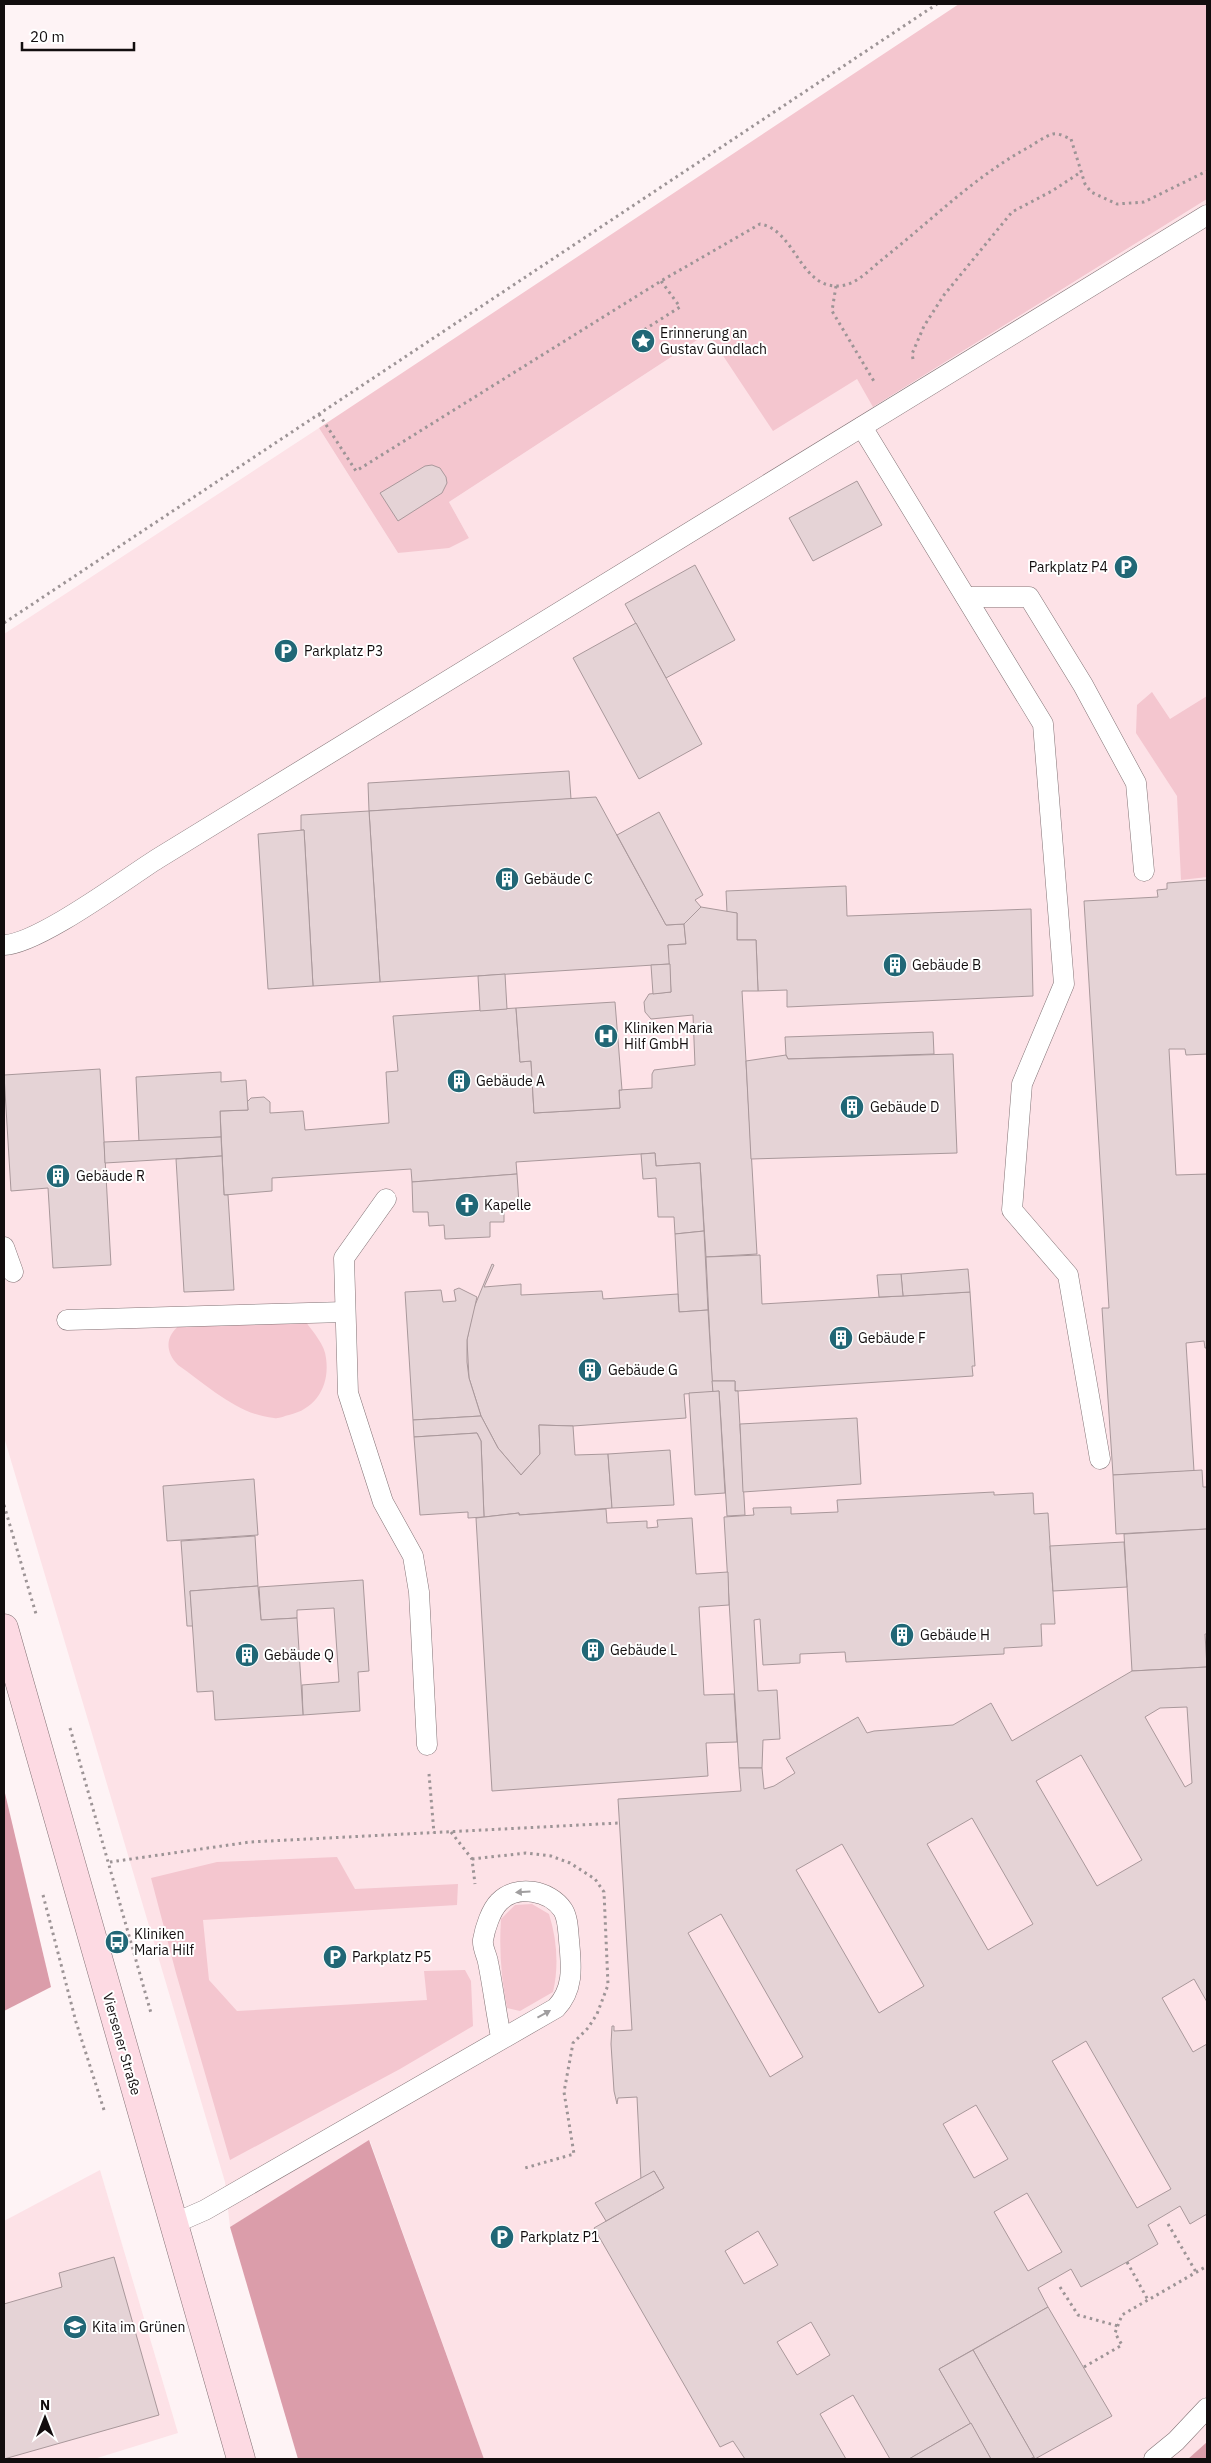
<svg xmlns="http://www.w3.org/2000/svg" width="1211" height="2463" font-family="'IBM Plex Sans',sans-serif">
<rect width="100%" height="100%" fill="#fef3f5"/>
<!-- built -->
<g fill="#fde2e7">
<polygon points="1207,199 1207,2442 1188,2459 484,2459 370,2141 230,2227 225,2182 4,1437 4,634 319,428 398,553 469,538 449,502 708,333 857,379 874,407"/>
<polygon points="100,2170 178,2433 94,2459 4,2459 4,2221"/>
</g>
<!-- green -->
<g fill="#f4c6cf">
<polygon points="959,4 1207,4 1207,199 873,407 857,379 773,431 708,333 449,502 469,538 449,548 398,553 319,428"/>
<polygon points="1152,692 1170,719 1207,696 1207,877 1181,880 1177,796 1136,733 1137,705"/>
<path d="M306 1322C313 1332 325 1345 326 1358 330 1386 316 1409 289 1415 284 1416 279 1419 274 1418 238 1415 207 1385 178 1365 165 1352 165 1336 180 1325Z"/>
<polygon points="337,1857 355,1889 458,1884 457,1905 203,1920 209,1980 237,2011 427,2000 424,1971 465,1970 471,1981 473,2026 400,2069 230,2160 176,1973 151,1878 217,1862"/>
<path d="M532 1904 549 1914C557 1940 559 1966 553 1992L520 2011 507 2008C501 1978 499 1949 501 1919L515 1905Z"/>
</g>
<!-- forest -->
<g fill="#db9daa">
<polygon points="4,1789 51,1987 4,2011"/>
<polygon points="369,2140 484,2459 298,2459 230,2227"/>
<polygon points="1207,2442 1207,2459 1188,2459"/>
</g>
<!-- building -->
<g fill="#e5d3d6" stroke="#a9989b" fill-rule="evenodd">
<polygon points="432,465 440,468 446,477 447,483 442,493 398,521 380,493 425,466"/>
<polygon points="857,481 882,525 813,561 789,518"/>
<polygon points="695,565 735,640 666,678 625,604"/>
<polygon points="636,623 702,744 639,779 573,658"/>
<polygon points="569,771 571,799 369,811 368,783"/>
<polygon points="596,797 666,925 684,924 686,944 668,945 670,964 380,982 369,811"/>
<polygon points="369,811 380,982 313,986 304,830 301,830 301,815"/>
<polygon points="659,812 703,895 695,900 701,907 684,924 666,925 617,835"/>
<polygon points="304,830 313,986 268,989 258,834"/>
<polygon points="1207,880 1207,1054 1186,1055 1185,1049 1169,1049 1176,1175 1207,1174 1207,1348 1205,1348 1204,1341 1186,1343 1194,1471 1113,1475 1102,1308 1109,1308 1084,901 1158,897 1157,890 1167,889 1167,883"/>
<polygon points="846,886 847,916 1031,909 1033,996 787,1007 787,990 758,991 756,940 737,940 737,913 727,913 726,891"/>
<polygon points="701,907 737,913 737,940 756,940 758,991 742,991 757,1254 706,1257 700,1163 656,1166 655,1153 516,1162 517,1174 412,1182 411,1169 272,1178 272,1191 224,1195 220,1111 248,1110 247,1102 251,1098 264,1097 270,1102 270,1113 303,1111 305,1130 389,1123 386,1072 398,1071 393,1016 516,1008 520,1062 531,1061 534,1113 620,1108 619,1090 652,1088 652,1074 654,1070 695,1065 693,1015 651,1019 645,1012 644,1002 649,994 671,992 668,945 686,944 684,924"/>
<polygon points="670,964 671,992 653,994 651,965"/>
<polygon points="505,974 507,1009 480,1011 478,976"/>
<polygon points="615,1002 622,1090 619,1090 620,1108 534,1113 531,1061 520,1062 516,1008"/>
<polygon points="933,1032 934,1054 788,1059 786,1055 785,1037"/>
<polygon points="953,1054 957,1153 751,1159 746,1061 786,1055 788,1059"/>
<polygon points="100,1069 111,1265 53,1268 48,1188 11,1191 4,1075"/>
<polygon points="221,1072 221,1082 246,1080 248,1110 220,1111 221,1137 139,1142 136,1077"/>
<polygon points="221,1137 222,1156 105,1163 104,1142"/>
<polygon points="655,1153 656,1166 700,1163 704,1231 675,1234 674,1217 658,1217 656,1178 643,1179 641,1154"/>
<polygon points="222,1156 224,1195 228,1195 234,1290 184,1292 176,1159"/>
<polygon points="517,1174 519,1204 504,1205 504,1222 490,1222 490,1237 445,1239 444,1225 429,1226 428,1212 413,1212 412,1182"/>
<polygon points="704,1231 708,1310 679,1312 675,1234"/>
<polygon points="760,1255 762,1304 970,1292 975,1366 972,1366 973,1376 738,1391 735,1391 735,1381 712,1381 706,1257"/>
<polygon points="492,1264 494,1265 484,1287 521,1284 521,1295 602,1291 603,1299 678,1294 679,1312 708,1310 713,1392 684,1394 686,1418 573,1426 539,1425 540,1454 521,1475 498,1448 481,1416 469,1378 467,1340 473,1310"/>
<polygon points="968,1269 970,1292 903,1296 901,1274"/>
<polygon points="901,1274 903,1296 879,1297 877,1275"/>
<polygon points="459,1288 477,1297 467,1340 467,1362 469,1378 481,1416 413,1420 405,1292 441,1290 443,1302 456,1301 454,1290"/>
<polygon points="712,1381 735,1381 735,1391 738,1391 745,1515 727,1516 719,1391 713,1392"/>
<polygon points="719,1391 725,1493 695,1495 689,1393"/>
<polygon points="481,1416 498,1448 521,1475 540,1454 539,1425 573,1426 575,1455 608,1454 612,1508 519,1515 519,1513 484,1517 481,1441 477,1433 414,1437 413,1420"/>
<polygon points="857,1418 861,1484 743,1492 740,1424"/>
<polygon points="477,1433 481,1441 484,1517 468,1518 468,1512 420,1515 414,1437"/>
<polygon points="670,1450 674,1505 612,1508 608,1454"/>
<polygon points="1202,1470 1203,1487 1207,1487 1207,1529 1116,1534 1113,1475"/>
<polygon points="254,1479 258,1535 167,1541 163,1486"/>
<polygon points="994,1492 994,1495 1033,1493 1034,1514 1048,1513 1055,1624 1041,1624 1042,1646 1004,1648 1004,1654 846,1662 845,1652 800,1654 800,1663 763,1665 760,1619 754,1620 758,1691 777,1690 780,1739 763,1740 762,1768 739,1768 724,1517 754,1515 753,1508 791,1507 791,1514 838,1512 837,1500"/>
<polygon points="606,1509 607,1523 647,1521 647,1528 658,1527 657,1520 692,1518 696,1574 728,1572 729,1605 699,1607 704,1695 734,1694 737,1742 706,1743 708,1776 492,1791 476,1518 519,1513 519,1515"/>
<polygon points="1207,1529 1207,1634 1205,1634 1207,1667 1132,1671 1124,1534"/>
<polygon points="255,1536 258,1586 190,1591 193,1626 187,1626 181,1541"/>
<polygon points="1124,1542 1127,1587 1053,1591 1050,1546"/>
<polygon points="363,1580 369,1671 358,1672 360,1711 303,1715 302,1685 339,1682 334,1608 297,1610 297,1618 261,1620 259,1587"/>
<polygon points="258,1586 261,1620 297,1618 303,1715 215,1720 213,1691 197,1692 190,1591"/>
<path d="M1207 1667V2002L1194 1979 1162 1998 1193 2052 1207 2044V2214L1190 2224 1180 2206 1148 2225 1158 2244 1127 2262 1081 2287 1071 2269 1038 2288 1048 2307 939 2369 971 2423 909 2459H890L853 2395 820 2414 846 2459H745L733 2441 720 2447 594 2228 664 2188 654 2171 641 2180 637 2097 618 2098 617 2104 614 2091 611 2044 612 2026H614V2031L632 2030 618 1799 741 1791 739 1768H762L764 1789 774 1786 795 1773 786 1758 858 1717 867 1733 874 1731 953 1725 991 1703 1012 1741 1132 1671ZM1187 1707 1192 1783 1185 1787 1145 1717 1160 1708ZM1081 1755 1142 1860 1097 1886 1036 1781ZM972 1818 1033 1924 988 1950 927 1844ZM842 1844 924 1986 879 2013 796 1870ZM721 1914 803 2057 770 2077 688 1933ZM1086 2041 1171 2189 1137 2208 1052 2061ZM976 2105 1008 2159 974 2178 943 2124ZM1027 2193 1062 2252 1028 2271 994 2212ZM758 2231 778 2265 744 2284 725 2251ZM811 2322 830 2355 797 2375 777 2342Z"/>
<polygon points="654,2171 664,2188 606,2221 595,2203"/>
<polygon points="114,2257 159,2415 4,2459 4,2304 62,2287 59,2273"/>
<polygon points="1048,2307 1112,2416 1035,2459 973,2350"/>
<polygon points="973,2350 1034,2457 1030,2459 991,2459 939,2369"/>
<polygon points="971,2423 991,2459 909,2459"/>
</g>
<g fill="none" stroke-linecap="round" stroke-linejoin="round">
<!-- lane casing -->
<g stroke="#827275" stroke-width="21">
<g id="lane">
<polyline points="862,427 1043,724 1064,984 1022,1084 1012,1210 1068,1275 1100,1459"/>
<polyline points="966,597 1029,597 1083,685 1136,783 1144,871"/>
<path d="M4 945C38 944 124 880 157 859L1207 215"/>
<polyline points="386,1199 344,1258 348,1393 383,1502 413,1556 419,1592 427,1745"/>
<polyline points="4,1247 13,1272"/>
<polyline points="67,1320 345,1312"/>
<path d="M173 2224 205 2210 556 2008C575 1988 571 1964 569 1940 568 1930 568 1918 563 1910 550 1890 516 1884 499 1902 491 1910 485 1928 483 1940 482 1947 487 1956 488 1962 493 1987 496 2012 501 2037"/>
<polyline points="1154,2459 1176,2441 1207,2408"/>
</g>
</g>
<!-- secondary casing -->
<g stroke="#827275" stroke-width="29">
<polyline id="secondary" points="4,1628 241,2459"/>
</g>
<!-- path -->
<g stroke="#9d9496" stroke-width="3" stroke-dasharray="2.5 4" stroke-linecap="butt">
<polyline points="836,286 832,311 875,383"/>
<polyline points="639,333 680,307 661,281"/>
<polyline points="913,359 912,354 924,326 944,295 1012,212 1052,191 1081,172"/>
<path d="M319 414 356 471 661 281 760 224C795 230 799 285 836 286 855 287 870 269 884 258 932 220 975 176 1029 147 1036 143 1045 136 1053 134 1059 133 1066 137 1071 139L1085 184 1091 192 1117 204 1144 202 1207 171"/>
<polyline points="4,623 937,4"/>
<polyline points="4,1505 36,1614"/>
<polyline points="70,1728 151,2013"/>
<polyline points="429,1774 434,1833"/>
<polyline points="451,1832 472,1859 475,1884"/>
<polyline points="472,1859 526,1853 551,1856 570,1863 595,1879 604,1892 608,1985 597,2014 588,2028 573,2043 564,2092 574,2154 525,2168"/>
<polyline points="110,1862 250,1842 619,1823"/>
<polyline points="43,1895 76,2022 104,2110"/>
<polyline points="1168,2224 1196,2272"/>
<polyline points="1127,2262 1148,2300"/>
<polyline points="1060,2287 1078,2315 1118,2326"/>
<polyline points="1084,2367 1122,2345 1115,2333 1122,2315 1207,2266"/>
</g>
<!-- lane -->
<use href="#lane" stroke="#fff" stroke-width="20"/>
<!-- secondary -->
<use href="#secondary" stroke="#fddae3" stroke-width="28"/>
</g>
<!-- one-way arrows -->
<defs><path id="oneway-solid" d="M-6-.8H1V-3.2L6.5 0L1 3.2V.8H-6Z" transform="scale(1.25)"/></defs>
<g fill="#a09e9f">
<use href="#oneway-solid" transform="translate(523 1892) rotate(176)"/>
<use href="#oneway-solid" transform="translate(544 2014) rotate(-29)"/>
</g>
<!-- icons -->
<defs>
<g id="sight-disc" transform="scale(1.25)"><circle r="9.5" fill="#216776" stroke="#fff"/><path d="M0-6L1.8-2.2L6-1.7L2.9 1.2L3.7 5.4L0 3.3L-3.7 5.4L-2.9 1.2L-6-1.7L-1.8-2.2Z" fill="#fff"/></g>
<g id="parking-disc" transform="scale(1.25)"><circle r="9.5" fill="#216776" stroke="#fff"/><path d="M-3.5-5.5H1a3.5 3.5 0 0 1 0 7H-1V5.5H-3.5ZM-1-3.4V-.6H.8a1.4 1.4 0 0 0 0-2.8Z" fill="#fff"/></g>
<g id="building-disc" transform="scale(1.25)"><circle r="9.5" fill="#216776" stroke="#fff"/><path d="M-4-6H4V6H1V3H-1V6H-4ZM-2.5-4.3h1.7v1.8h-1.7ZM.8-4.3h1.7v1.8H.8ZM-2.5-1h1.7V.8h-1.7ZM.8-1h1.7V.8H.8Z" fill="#fff"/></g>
<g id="hospital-disc" transform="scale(1.25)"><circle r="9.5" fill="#216776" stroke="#fff"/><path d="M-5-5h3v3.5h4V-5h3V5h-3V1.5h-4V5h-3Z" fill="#fff"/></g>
<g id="church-disc" transform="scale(1.25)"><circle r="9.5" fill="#216776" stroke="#fff"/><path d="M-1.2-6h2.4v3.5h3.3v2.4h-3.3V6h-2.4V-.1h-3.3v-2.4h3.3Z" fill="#fff"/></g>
<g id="bus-disc" transform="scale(1.25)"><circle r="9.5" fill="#216776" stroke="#fff"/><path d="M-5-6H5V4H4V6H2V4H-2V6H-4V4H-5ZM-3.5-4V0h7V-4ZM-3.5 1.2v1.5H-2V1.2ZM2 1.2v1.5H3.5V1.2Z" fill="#fff"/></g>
<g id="school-disc" transform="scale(1.25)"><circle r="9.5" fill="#216776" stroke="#fff"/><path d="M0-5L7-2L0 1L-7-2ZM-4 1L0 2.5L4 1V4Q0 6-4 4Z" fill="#fff"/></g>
</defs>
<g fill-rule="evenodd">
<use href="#sight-disc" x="643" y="341"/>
<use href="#parking-disc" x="1126" y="567"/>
<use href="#parking-disc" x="286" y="651"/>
<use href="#building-disc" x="507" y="879"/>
<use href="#building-disc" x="895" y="965"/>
<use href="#hospital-disc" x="606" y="1036"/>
<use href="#building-disc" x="459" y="1081"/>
<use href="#building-disc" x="852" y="1107"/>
<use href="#building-disc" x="58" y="1176"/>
<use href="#church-disc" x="467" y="1205"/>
<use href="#building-disc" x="841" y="1338"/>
<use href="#building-disc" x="590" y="1370"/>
<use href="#building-disc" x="902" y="1635"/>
<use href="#building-disc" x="593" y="1650"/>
<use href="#building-disc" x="247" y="1655"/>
<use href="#bus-disc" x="117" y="1942"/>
<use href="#parking-disc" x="335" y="1957"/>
<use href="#parking-disc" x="502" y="2237"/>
<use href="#school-disc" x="75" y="2327"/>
</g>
<g text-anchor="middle" stroke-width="4" stroke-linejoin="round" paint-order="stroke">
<!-- poi labels -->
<g font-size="14" fill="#120d0e" stroke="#fff" text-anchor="start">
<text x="660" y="338">Erinnerung an<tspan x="660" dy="16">Gustav Gundlach</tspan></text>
<text x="1108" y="572" text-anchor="end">Parkplatz P4</text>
<text x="304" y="656">Parkplatz P3</text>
<text x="524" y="884">Gebäude C</text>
<text x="912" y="970">Gebäude B</text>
<text x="624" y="1033">Kliniken Maria<tspan x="624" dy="16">Hilf GmbH</tspan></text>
<text x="476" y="1086">Gebäude A</text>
<text x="870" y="1112">Gebäude D</text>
<text x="76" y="1181">Gebäude R</text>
<text x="484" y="1210">Kapelle</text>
<text x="858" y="1343">Gebäude F</text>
<text x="608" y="1375">Gebäude G</text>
<text x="920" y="1640">Gebäude H</text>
<text x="610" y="1655">Gebäude L</text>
<text x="264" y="1660">Gebäude Q</text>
<text x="134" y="1939">Kliniken<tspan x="134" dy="16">Maria Hilf</tspan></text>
<text x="352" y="1962">Parkplatz P5</text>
<text x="520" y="2242">Parkplatz P1</text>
<text x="92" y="2332">Kita im Grünen</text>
</g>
<!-- street labels -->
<g font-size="14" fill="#120d0e" stroke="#fff">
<text transform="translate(122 2044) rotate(74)" y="5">Viersener Straße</text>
</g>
</g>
<!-- border -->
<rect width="1211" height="2463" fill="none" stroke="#120d0e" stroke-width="10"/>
<!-- north arrow -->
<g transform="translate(45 2418)" stroke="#ffffff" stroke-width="4" paint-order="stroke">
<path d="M0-4L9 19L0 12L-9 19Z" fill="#120d0e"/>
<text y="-8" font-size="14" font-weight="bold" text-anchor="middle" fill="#120d0e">N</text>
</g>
<!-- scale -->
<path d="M22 42v8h112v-8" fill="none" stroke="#120d0e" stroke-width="2.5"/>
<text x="30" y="42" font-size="15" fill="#120d0e" stroke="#ffffff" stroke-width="4" paint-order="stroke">20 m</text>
</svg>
